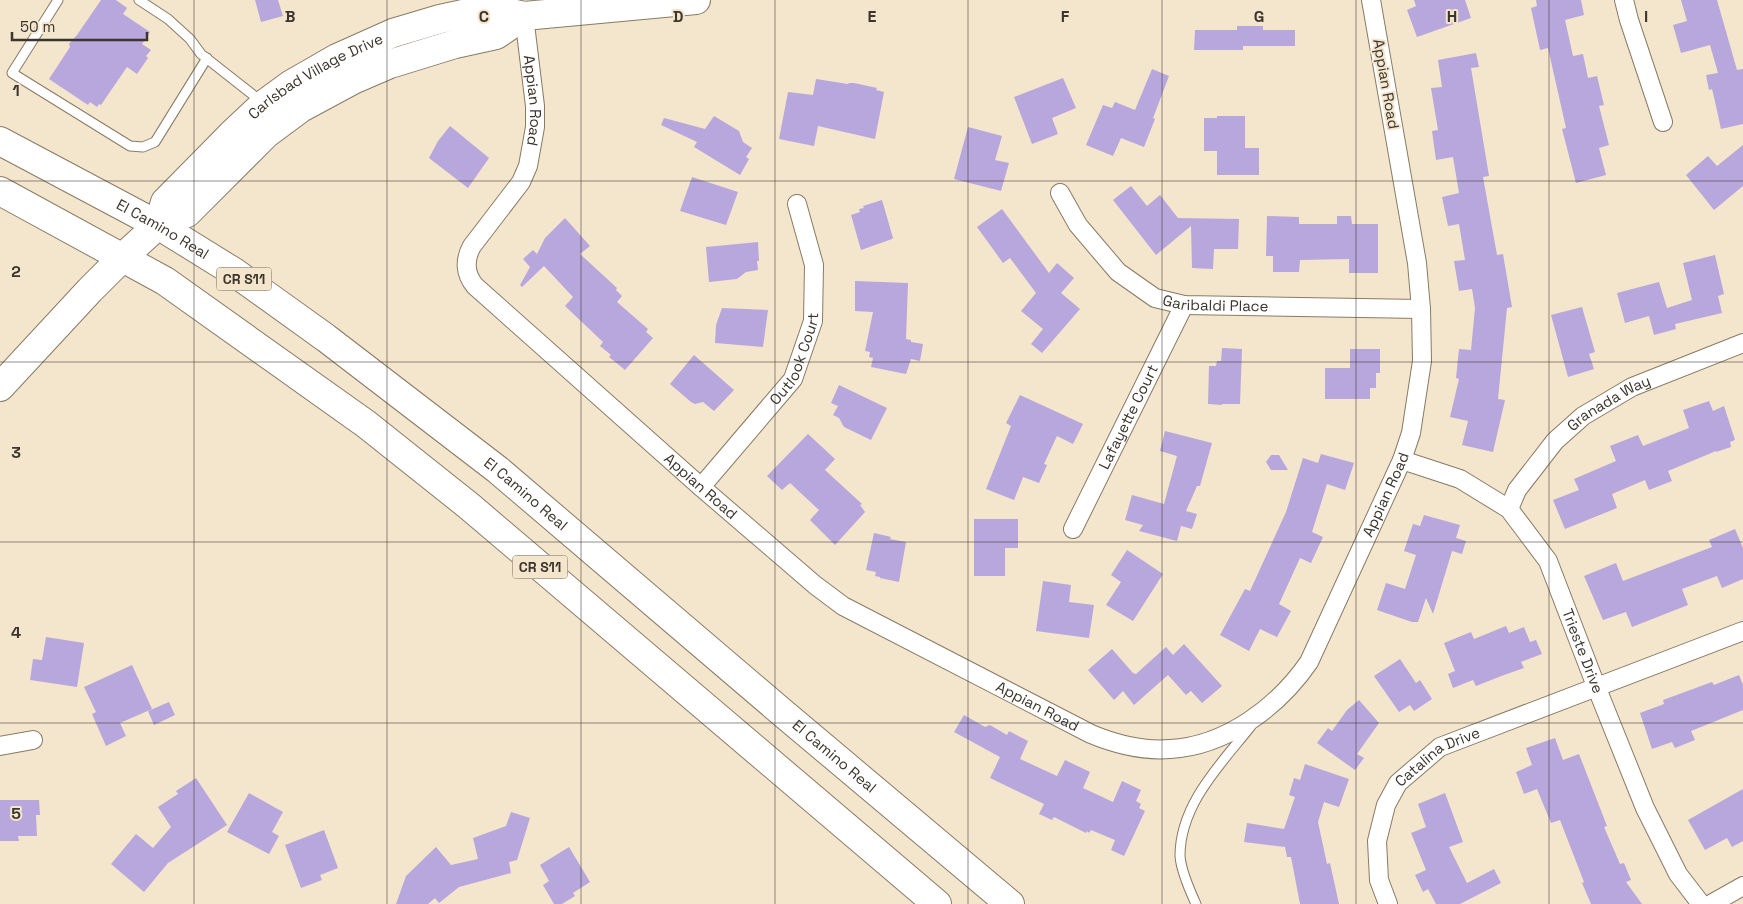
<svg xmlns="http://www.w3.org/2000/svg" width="1743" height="904" font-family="'Space Grotesk',sans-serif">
<rect width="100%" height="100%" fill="#f4e5cd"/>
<!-- building -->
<g fill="#b8a7dd">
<polygon points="101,0 116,0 127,8 123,14 150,32 142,44 151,50 146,56 148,58 137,74 127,67 101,105 99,104 97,107 90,102 88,105 49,79 70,47 69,44 77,35"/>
<polygon points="255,0 278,0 283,16 261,22"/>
<polygon points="1414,0 1465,0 1471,18 1417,37 1407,10 1416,6"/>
<polygon points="1536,0 1581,0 1584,15 1565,20 1573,56 1583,54 1588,78 1597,76 1604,105 1599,106 1609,145 1599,148 1606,175 1576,183 1562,129 1566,128 1548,48 1540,50 1531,8 1537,6"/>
<polygon points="1681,0 1717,0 1737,70 1743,69 1743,124 1721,129 1714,97 1712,89 1709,90 1706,75 1718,73 1710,45 1681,53 1673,25 1687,21"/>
<polygon points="1237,26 1263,26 1263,30 1295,30 1295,46 1243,46 1243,50 1194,50 1195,30 1237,30"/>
<polygon points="1476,53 1479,67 1471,68 1489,176 1483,177 1497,255 1503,254 1512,307 1507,308 1498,399 1505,400 1493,452 1462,445 1468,421 1450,417 1459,379 1456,378 1459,349 1471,350 1475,308 1472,289 1459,291 1454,261 1465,260 1459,224 1448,226 1442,197 1459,193 1453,157 1436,160 1432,131 1438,130 1431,88 1442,87 1438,60"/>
<polygon points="1152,69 1169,76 1153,118 1155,119 1144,147 1121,138 1113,156 1086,145 1103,105 1112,108 1115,102 1135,110"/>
<polygon points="1063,78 1076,108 1052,118 1058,134 1032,144 1014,97"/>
<polygon points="816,79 848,84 849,83 854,83 877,88 876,90 884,92 875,139 818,126 814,146 779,139 788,92 813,95"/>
<polygon points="714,116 739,131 743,142 752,148 746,157 749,159 740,175 694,147 697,142 661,125 664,118 705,129"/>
<polygon points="1217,116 1245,116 1245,148 1259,148 1259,175 1217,175 1217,151 1204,151 1204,118 1217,118"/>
<polygon points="450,126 489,158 468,188 429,158 438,141"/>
<polygon points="968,127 1002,136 995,160 1009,163 1001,191 954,179"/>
<polygon points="1743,145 1743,186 1714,210 1686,175 1708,156 1717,166"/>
<polygon points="692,177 738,192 726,225 680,211"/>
<polygon points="1131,186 1147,206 1160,195 1178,218 1239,219 1238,249 1214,249 1213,269 1192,268 1191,226 1156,255 1113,200"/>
<polygon points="882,200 893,238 892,239 861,250 851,215 860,212 859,209 864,208 863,206"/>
<polygon points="1002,209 1049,273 1057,263 1074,278 1061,293 1080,309 1042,353 1031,344 1043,329 1021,311 1036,293 1010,258 1003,263 977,227"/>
<polygon points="1267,216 1299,217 1299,224 1337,224 1337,216 1351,216 1352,224 1378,224 1378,273 1349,273 1349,259 1300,260 1299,272 1273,272 1273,256 1266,256"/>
<polygon points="565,218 590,246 580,254 617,288 616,290 622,296 617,302 648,329 646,332 653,338 625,370 609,357 611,355 600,346 603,342 565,306 573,297 544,266 522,287 520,285 530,267 523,259 533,250 537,254 545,238"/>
<polygon points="758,242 759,261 757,261 758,270 746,272 737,279 709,282 706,247"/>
<polygon points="1715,255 1724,294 1718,296 1722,313 1675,324 1676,329 1654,335 1649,316 1625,323 1617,293 1659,282 1667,308 1692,300 1683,263"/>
<polygon points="855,281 908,283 906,339 911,340 911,342 923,344 920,361 911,359 906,374 871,367 873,358 869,357 870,352 865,351 873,312 855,311"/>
<polygon points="1582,307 1595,352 1589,354 1594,369 1568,377 1551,315"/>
<polygon points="722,308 768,310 763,347 715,343 716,325"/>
<polygon points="1222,348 1242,349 1240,404 1222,404 1222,405 1208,404 1209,366 1216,366 1217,361 1221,361"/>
<polygon points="1350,349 1380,349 1380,373 1376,373 1376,388 1370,388 1370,399 1325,399 1325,368 1350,368"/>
<polygon points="694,355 734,390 714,411 703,402 695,404 691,402 670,384"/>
<polygon points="839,385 887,408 871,440 844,427 839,418 833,415 838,406 831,403"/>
<polygon points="1020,395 1083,424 1073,444 1057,436 1044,464 1047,465 1039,483 1023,477 1014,500 986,489 1011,426 1006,423"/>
<polygon points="1709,401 1713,411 1724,406 1735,440 1730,442 1731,447 1716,452 1716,451 1668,471 1672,481 1649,490 1645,480 1612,494 1617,508 1565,529 1553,500 1579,490 1574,479 1616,461 1610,446 1638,435 1643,446 1689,428 1683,410"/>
<polygon points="1165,431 1212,443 1200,486 1197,486 1186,511 1197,514 1192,529 1181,526 1177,541 1139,531 1143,525 1125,520 1132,495 1164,504 1177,456 1160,451"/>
<polygon points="808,434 835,459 825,470 862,504 860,505 865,512 835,545 810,520 819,510 790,483 782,490 767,476"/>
<polygon points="1321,454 1354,463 1345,490 1327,484 1312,532 1323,537 1311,563 1300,558 1279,604 1291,611 1277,637 1260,629 1249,651 1220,635 1245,589 1250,591 1286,512 1303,458 1318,463"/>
<polygon points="1271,455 1279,455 1288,470 1271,470 1266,462"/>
<polygon points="1424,515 1460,525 1456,538 1466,541 1462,554 1452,551 1433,614 1426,598 1418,622 1412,622 1377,610 1386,583 1405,589 1416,555 1404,551 1413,524 1420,526"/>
<polygon points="974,519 1018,519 1018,548 1005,548 1005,576 974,576"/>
<polygon points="1735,529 1743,548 1743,579 1722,588 1717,576 1682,589 1688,605 1632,627 1626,612 1603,620 1584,576 1616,563 1623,581 1712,547 1709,540"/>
<polygon points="874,533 891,537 890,539 906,542 899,582 880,578 880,577 875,576 876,572 866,570"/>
<polygon points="1127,550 1163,574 1133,621 1106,605 1121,582 1111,575"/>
<polygon points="1043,581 1071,585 1069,602 1094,605 1089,638 1036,631"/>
<polygon points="1506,626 1509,633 1524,627 1530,642 1536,640 1542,654 1521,662 1524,668 1504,675 1476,686 1473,680 1453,688 1448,674 1455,671 1444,643 1471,632 1474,639"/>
<polygon points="46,637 84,643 77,687 30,680 33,659 42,660"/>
<polygon points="1184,644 1222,686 1202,703 1191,691 1186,695 1168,675 1134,705 1123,691 1114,700 1088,670 1112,649 1133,673 1136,674 1166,647 1173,655"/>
<polygon points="1400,659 1416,683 1420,680 1432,699 1414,711 1410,705 1399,712 1374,676"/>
<polygon points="132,665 152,709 120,723 126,736 106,746 92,714 96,712 84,687"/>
<polygon points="1739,675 1743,685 1743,710 1691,731 1695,740 1675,748 1672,742 1652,749 1640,713 1664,704 1663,700 1712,682 1714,685"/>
<polygon points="1359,700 1379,723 1357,754 1364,758 1355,770 1317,743 1328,728 1332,731 1347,710"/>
<polygon points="169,702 175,715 154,725 148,711"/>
<polygon points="964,715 985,727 990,725 1007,735 1009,731 1028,741 1020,759 1057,776 1065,760 1090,772 1083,788 1113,802 1122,781 1141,790 1136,801 1141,804 1139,808 1145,811 1124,856 1111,850 1115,840 1091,830 1089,833 1087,831 1086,833 1054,817 1052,820 1039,814 1044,804 990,778 1000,757 954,732"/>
<polygon points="1555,738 1563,760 1579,754 1607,826 1604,827 1620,864 1624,863 1631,880 1626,882 1642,904 1591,904 1582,883 1584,882 1560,820 1551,823 1537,789 1524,794 1516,772 1532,765 1526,748"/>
<polygon points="1305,764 1349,779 1339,807 1324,802 1318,822 1327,864 1330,863 1339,904 1300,904 1291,857 1287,857 1285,847 1244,842 1247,823 1284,829 1295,797 1289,795 1294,778 1300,780"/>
<polygon points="196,778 227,825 168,863 144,892 111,864 136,834 153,848 171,827 158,807 178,794 176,791"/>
<polygon points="1743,789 1743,841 1732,847 1727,838 1705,850 1688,820"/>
<polygon points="249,793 283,812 272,832 279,836 269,854 227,832"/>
<polygon points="1445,793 1463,842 1449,847 1467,883 1494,869 1501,883 1460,904 1436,904 1428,889 1423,892 1415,875 1426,870 1411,833 1426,827 1418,804"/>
<polygon points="0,800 39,800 40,815 36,815 37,836 18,836 19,841 0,841"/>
<polygon points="511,812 530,818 517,860 509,862 511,873 459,887 439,903 435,898 428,904 396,904 406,876 436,847 451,865 478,859 473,838 506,826"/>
<polygon points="324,830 338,868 320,875 322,880 301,888 285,845"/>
<polygon points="569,847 590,882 573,893 575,896 562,904 554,904 543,885 549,881 540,865"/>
</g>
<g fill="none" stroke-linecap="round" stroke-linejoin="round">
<!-- lane casing -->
<g stroke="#887b65" stroke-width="11">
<g id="lane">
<polyline points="58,0 12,73 130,146 143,147 155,142 207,58"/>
<polyline points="139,0 168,19 190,39 201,54 262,102"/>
<path d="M1196 904C1190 891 1181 870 1180 856 1180 804 1221 764 1251 726"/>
</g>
</g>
<!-- street casing -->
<g stroke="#887b65" stroke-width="20">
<g id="street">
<polyline points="1624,0 1629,20 1663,122"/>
<path id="s1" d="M524 16 535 106V127L528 166 521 182 472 246C464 260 465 274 475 286L701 487 815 585 843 606 1091 734C1115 744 1144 751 1170 749 1226 746 1278 707 1309 662L1402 460 1411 433 1422 361 1421 309 1417 263 1371 0"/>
<path id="s2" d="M1060 193 1078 225 1118 272 1155 298 1184 305 1421 309"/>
<path id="s3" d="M1402 460 1460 479 1509 509 1548 561 1596 686 1645 808 1678 874 1701 904"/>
<path id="s4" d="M701 487 793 379 813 321 814 265 797 204"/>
<path id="s5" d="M1509 509 1517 490 1555 441 1583 416 1632 387 1743 343"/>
<path id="s6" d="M1073 529 1184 305"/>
<polyline points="0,746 33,740"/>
<path id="s7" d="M1388 904 1379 880 1377 841 1386 805 1398 783 1440 747 1743 631"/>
<polyline points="1711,904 1743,886"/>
</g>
</g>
<!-- primary casing -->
<g stroke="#887b65" stroke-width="30">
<g id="primary">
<path id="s8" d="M0 141 158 225 234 272 326 338 498 470 784 714 1010 904"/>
<polyline points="0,191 165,281 366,424 469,506 937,904"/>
<path id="s9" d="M158 225 165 202 232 134 264 104 290 85 337 58 393 33 440 19 490 8 524 16 696 0"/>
<polyline points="0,387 90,290 122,258 158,225 187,213 266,134 301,108 353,80 390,64 455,44 496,35 524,16"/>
</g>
</g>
<!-- lane -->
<use href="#lane" stroke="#fff" stroke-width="9"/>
<!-- street -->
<use href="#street" stroke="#fff" stroke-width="18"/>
<!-- primary -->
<use href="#primary" stroke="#fff" stroke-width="28"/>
</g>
<!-- grid -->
<path fill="none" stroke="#3b352c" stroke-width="1" stroke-opacity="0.55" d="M194 0V904M387 0V904M581 0V904M775 0V904M968 0V904M1162 0V904M1356 0V904M1549 0V904M0 181H1743M0 362H1743M0 542H1743M0 723H1743"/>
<g text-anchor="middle" stroke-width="4" stroke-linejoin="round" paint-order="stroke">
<!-- shield labels -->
<g fill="#f4e5cd" stroke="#726a5c" stroke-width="1">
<rect x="216.5" y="267.5" width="55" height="23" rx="4"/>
<rect x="512.5" y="555.5" width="55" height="23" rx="4"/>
</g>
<g font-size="14" font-weight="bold" fill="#3b352c">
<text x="244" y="284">CR S11</text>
<text x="540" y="572">CR S11</text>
</g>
<!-- street labels -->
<g font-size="15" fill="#3b352c" stroke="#f4e5cd">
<text dy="5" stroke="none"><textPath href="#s9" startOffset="222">Carlsbad Village Drive</textPath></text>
<text transform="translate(1386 84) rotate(80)" y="5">Appian Road</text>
<text dy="5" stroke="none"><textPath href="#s1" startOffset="85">Appian Road</textPath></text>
<text dy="5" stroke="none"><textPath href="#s8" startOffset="185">El Camino Real</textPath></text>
<text dy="5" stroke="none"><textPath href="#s2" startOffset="205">Garibaldi Place</textPath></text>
<text dy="5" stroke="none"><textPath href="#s4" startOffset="161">Outlook Court</textPath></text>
<text dy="5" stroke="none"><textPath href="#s5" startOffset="149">Granada Way</textPath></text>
<text dy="5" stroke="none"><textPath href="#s6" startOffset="125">Lafayette Court</textPath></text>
<text dy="5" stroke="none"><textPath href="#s1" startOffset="594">Appian Road</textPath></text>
<text dy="5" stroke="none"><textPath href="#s8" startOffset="635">El Camino Real</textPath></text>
<text dy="5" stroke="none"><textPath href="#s1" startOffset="1494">Appian Road</textPath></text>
<text dy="5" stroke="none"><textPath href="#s3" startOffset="280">Trieste Drive</textPath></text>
<text dy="5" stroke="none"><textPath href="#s1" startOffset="999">Appian Road</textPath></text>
<text dy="5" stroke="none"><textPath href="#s8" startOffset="1040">El Camino Real</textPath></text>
<text dy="5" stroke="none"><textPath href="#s7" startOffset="175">Catalina Drive</textPath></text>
</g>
</g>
<g font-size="16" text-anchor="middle" font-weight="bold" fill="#3b352c" stroke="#f4e5cd" stroke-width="4" stroke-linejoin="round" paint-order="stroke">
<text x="290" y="22">B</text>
<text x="484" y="22">C</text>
<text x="678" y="22">D</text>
<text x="872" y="22">E</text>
<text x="1065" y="22">F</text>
<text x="1259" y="22">G</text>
<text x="1452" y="22">H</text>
<text x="1646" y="22">I</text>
<text x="16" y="96">1</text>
<text x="16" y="277">2</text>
<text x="16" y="458">3</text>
<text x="16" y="638">4</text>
<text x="16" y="819">5</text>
</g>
<!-- scale -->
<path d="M12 32v8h135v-8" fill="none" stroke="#3b352c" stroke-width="2.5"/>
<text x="20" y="32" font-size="15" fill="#3b352c" stroke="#f4e5cd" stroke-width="4" paint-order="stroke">50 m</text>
</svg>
